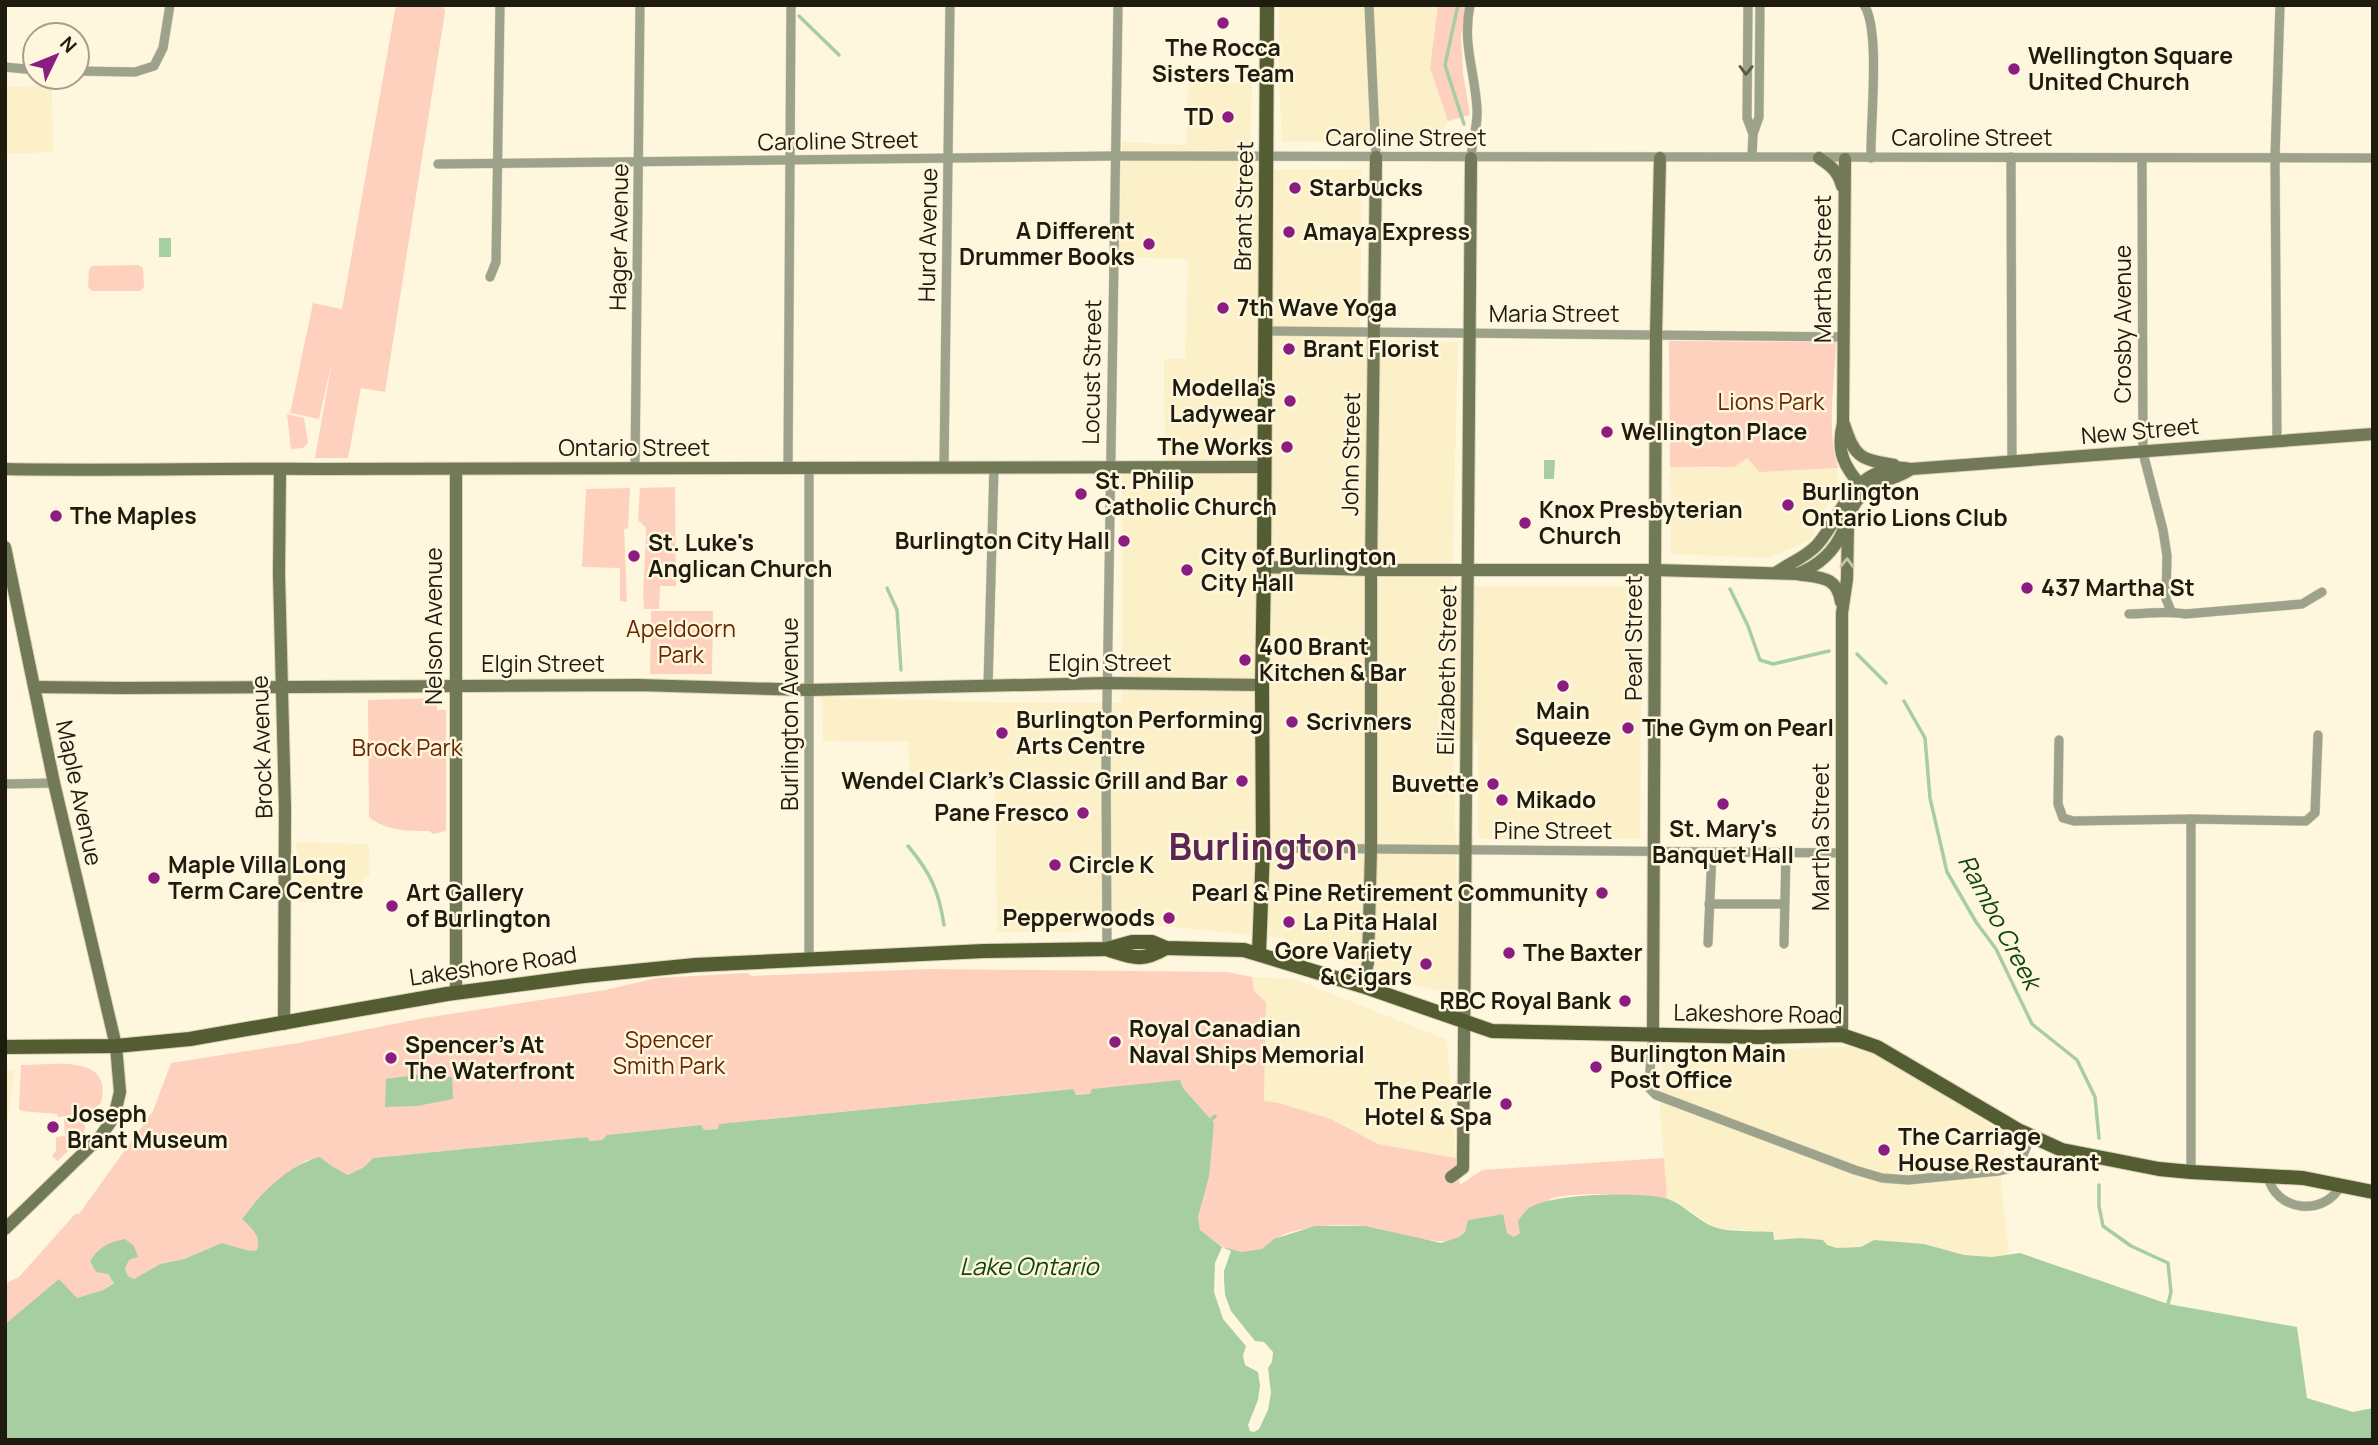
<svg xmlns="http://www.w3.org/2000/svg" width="2378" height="1445" font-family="Manrope,sans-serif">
<rect width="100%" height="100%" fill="#fff7dd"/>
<!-- built -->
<g fill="#fcf0c8">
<polygon points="1279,5 1438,5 1430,68 1448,121 1437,141 1282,142 1279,81"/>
<polygon points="1188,82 1252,83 1250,170 1362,169 1360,342 1383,340 1458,342 1452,586 1642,586 1640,839 1481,839 1478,833 1478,743 1453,738 1460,998 1380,975 1281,938 1125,922 1070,932 997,932 995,774 910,773 908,742 823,741 822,697 985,702 1122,703 1122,475 1165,473 1164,359 1185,358 1188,259 1119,257 1122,142 1186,145"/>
<polygon points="52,85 53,152 5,154 5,87"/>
<polygon points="1748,458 1761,472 1838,468 1837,487 1809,541 1768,558 1671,554 1670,467 1717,468"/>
<polygon points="296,842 369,844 370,874 341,903 298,902"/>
<polygon points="1252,977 1295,979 1447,1040 1456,1158 1378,1144 1331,1119 1279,1103 1264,1101 1266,1002 1254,991"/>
<polygon points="1850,1047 1885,1057 2006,1135 2001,1182 2009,1254 1992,1257 1964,1255 1924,1244 1874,1240 1861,1247 1837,1248 1827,1245 1823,1240 1801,1238 1774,1240 1773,1232 1714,1228 1691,1211 1667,1199 1660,1112 1663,1053"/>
<polygon points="5,1070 15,1070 5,1135"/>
</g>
<!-- green -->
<g fill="#fdd1bd">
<polygon points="396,5 443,5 445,12 385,392 361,388 348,458 315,458 332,362 319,419 290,413 313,303 342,309"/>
<polygon points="1438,5 1469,5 1461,35 1463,73 1470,115 1448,121 1430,68"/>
<polygon points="139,265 143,268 144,287 140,291 92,291 88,287 89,270 92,266"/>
<path d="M1669 341 1836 342C1835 381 1826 430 1838 468L1760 472 1747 458 1734 467H1670Z"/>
<polygon points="287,414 304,418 308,443 303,448 291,449"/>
<path d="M675 487 676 586H660L659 609H644C642 582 646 556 646 528L638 520 640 488Z"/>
<polygon points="630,488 628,528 624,529 627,602 620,601 620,568 582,567 586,489"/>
<polygon points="651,611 713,611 712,674 650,674"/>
<path d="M436 698 437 710H446V831L433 834 429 831C409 831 385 831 369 817L368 700Z"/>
<path d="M930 969 1227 972 1252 977 1254 991 1266 1002 1264 1101 1279 1103 1331 1119 1378 1144 1456 1158 1460 1185 1482 1170 1664 1158 1667 1199C1646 1195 1564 1190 1547 1201 1534 1210 1527 1228 1514 1238L1507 1233 1502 1214 1468 1220C1467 1224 1467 1227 1465 1231 1452 1256 1386 1227 1364 1226 1337 1224 1310 1225 1285 1234 1275 1238 1271 1245 1263 1249 1239 1261 1218 1244 1200 1231L1198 1217 1214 1123 1183 1088 1076 1095 1072 1089 720 1124 719 1129 703 1130 701 1125 607 1135 602 1140 590 1141 587 1137 373 1158 364 1167 348 1175 330 1165 307 1160C281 1177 260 1194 242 1219 252 1228 262 1236 257 1250L250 1251 222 1243 184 1259 160 1264 134 1279 128 1276 125 1269 128 1263 104 1270 114 1282 103 1290 77 1298 59 1280 5 1337V1287L8 1282 19 1277 75 1214H79L153 1111 171 1063 298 1043 424 1018 605 990 657 978 747 973 752 976Z"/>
<path d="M21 1065C53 1065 114 1053 101 1103L87 1113 58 1117 57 1114 22 1111 19 1109Z"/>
<polygon points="86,1116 84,1135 58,1161 52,1156 56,1151 56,1137 65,1136 64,1119"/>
</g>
<!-- water -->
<g fill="#a6cea1">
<rect x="159" y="238" width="12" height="19"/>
<polygon points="1544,460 1555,460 1554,479 1544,479"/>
<polygon points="430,1073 433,1081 436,1081 439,1075 452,1077 453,1099 417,1106 385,1107 386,1079"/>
<path d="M1180 1080 1183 1088 1214 1123 1209 1176 1198 1217 1200 1230 1222 1247 1242 1252 1262 1249 1274 1239 1315 1226H1366L1441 1243 1459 1237 1465 1232 1468 1220 1503 1214 1507 1233 1514 1237 1520 1233 1518 1221C1521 1217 1525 1211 1529 1208 1550 1193 1643 1191 1668 1199 1685 1205 1699 1222 1714 1227 1725 1232 1759 1231 1773 1232L1774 1240 1801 1238 1823 1240 1827 1245 1837 1248 1861 1247 1874 1240 1924 1244 1964 1255 1992 1257 2020 1253 2168 1304 2297 1327 2307 1398 2353 1412 2373 1408V1440H5V1325L9 1321 59 1279 77 1298 103 1290 114 1283 108 1274 96 1272 90 1261C99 1247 109 1242 125 1239L134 1246 138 1257 129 1260 125 1269 128 1276 134 1279 160 1264 184 1259 222 1243 250 1251 257 1250C262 1236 251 1228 242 1219 261 1193 288 1165 320 1157L330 1165 348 1175 364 1167 373 1158 587 1137 590 1141 602 1140 607 1135 701 1125 704 1130 718 1129 719 1124 1073 1089 1076 1095 1090 1094 1092 1089Z"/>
</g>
<!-- pier -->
<polygon fill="#fff7dd" points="1222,1247 1231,1251 1224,1271 1224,1280 1225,1295 1231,1311 1255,1341 1264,1342 1273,1352 1272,1362 1268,1368 1271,1393 1268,1410 1259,1429 1254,1432 1250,1431 1248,1425 1258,1400 1260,1385 1258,1372 1245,1365 1243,1356 1246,1346 1223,1319 1214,1292 1215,1263"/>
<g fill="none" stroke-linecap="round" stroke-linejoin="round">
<!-- stream -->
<g stroke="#a6cea1" stroke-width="3.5">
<polyline points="1458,5 1445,65 1464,124"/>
<polyline points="799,16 839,55"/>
<polyline points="887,588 897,610 901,670"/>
<polyline points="1730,589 1748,626 1760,660 1773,664 1829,651"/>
<polyline points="1857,654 1886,683"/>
<polyline points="1904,701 1925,738 1930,798 1947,872 1976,922 1996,949 2032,1024 2077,1060 2095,1097 2099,1138"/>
<path d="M908 846C930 872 939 891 944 925"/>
<polyline points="1211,1120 1215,1116"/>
<polyline points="2099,1185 2099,1206 2103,1226 2131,1246 2168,1263 2171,1292 2168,1304"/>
</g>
<!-- street casing -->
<g stroke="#dbd4bc" stroke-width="10">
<g id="street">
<polyline points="1369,5 1376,157"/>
<path d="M1470 5C1462 45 1475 71 1477 109 1478 129 1472 139 1471 158"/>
<polyline points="1748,5 1747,118 1753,134"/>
<path d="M1864 5C1881 30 1870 123 1871 158"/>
<polyline points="5,67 35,70"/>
<polyline points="77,71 135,72 154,66 163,48 170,5"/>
<polyline points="1752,157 1753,134 1759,117 1760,5"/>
<polyline points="2011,157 2012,462"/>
<polyline points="2142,159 2143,453 2163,530 2167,556 2166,599 2171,611"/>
<polyline points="438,164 1114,156 2373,158"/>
<polyline points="490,277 496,262 500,5"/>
<polyline points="1264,331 1844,337"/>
<polyline points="2277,441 2275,157 2280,5"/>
<polyline points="944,466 950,5"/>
<polyline points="788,468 791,5"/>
<polyline points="635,469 640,5"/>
<path d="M2129 614C2148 614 2166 610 2185 614L2302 604 2322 592"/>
<polyline points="988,686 994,467"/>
<polyline points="2059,740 2058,804 2063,818 2074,821 2191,819 2306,821 2315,813 2318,735"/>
<polyline points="5,784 54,783"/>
<polyline points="1263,848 1842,853"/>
<polyline points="1709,904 1784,904"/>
<polyline points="1708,943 1712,852"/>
<polyline points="1784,944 1786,852"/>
<polyline points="1107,949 1106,767 1118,5"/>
<polyline points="809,959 809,469"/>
<polyline points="1653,1034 1649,1083 1650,1089 1656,1095 1855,1170 1882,1178 1908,1180 1999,1171 2011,1168 2021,1160 2031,1136"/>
<polyline points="2191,1172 2191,819"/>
<path d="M2268 1176C2275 1212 2325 1217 2341 1185"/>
</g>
</g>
<!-- secondary casing -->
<g stroke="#dbd4bc" stroke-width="14">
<g id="secondary">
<path d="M1819 158C1831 166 1838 171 1842 186"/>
<path d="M1845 159 1843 423C1836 452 1844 467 1863 488"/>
<path d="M1844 424C1855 458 1860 459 1894 465"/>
<path d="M5 469C111 471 216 468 321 469 636 470 950 466 1264 467"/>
<polyline points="280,469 279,574 285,808 284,1024"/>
<polyline points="5,547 54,783 116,1046 120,1092 114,1117 100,1137 5,1229"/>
<path d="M1264 567 1371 570H1655L1797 574C1818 566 1834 552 1843 531 1848 519 1851 506 1860 497 1874 480 1894 481 1911 469"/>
<path d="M1777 572C1790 563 1806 557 1817 545 1839 521 1844 489 1875 474 1888 467 1898 466 1911 469L2373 434"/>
<path d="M1797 574C1819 578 1837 575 1841 602"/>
<polyline points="35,687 123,688 638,685 809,690 1107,683 1262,685"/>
<polyline points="1362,986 1368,963 1371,849 1371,570 1376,157"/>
<polyline points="456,993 456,470"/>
<polyline points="1653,1034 1656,334 1660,158"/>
<polyline points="1842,1035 1842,613 1847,579 1848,525"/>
<polyline points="1451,1177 1463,1168 1471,158"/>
</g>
</g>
<!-- primary casing -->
<g stroke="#dbd4bc" stroke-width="16">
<g id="primary">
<path d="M1109 950C1134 958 1142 962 1166 948"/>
<polyline points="1259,953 1263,848 1262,685 1264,567 1267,5"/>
<polyline points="5,1047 116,1046 190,1039 447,994 584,976 695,965 984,951 1107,949 1132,942 1152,942 1166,948 1244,950 1362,986 1492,1031 1760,1037 1842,1035 1877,1047 2018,1130 2062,1150 2159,1169 2191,1172 2303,1178 2373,1192"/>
</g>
</g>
<!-- street -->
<use href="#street" stroke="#9da28a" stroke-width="9"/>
<!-- secondary -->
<use href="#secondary" stroke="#727956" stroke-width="12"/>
<!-- primary -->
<use href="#primary" stroke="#545c31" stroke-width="14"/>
</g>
<!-- one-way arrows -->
<defs><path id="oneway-chevron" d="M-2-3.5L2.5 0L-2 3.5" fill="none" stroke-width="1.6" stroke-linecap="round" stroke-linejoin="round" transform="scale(1.75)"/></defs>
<use stroke="#575846" href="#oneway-chevron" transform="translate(1746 70) rotate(91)"/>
<use stroke="#c7c5a7" href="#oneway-chevron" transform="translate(1847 563) rotate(-89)"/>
<!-- markers -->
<g fill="#8b1c80" stroke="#fff7dd" stroke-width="2.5">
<circle cx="1223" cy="23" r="7"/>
<circle cx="2014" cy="69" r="7"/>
<circle cx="1228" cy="117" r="7"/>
<circle cx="1295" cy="188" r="7"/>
<circle cx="1289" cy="232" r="7"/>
<circle cx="1149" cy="244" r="7"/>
<circle cx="1223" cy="308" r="7"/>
<circle cx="1289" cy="349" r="7"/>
<circle cx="1290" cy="401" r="7"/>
<circle cx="1607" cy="432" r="7"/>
<circle cx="1287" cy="447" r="7"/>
<circle cx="1081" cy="494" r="7"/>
<circle cx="1788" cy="505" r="7"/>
<circle cx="56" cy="516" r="7"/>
<circle cx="1525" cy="523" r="7"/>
<circle cx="1124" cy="541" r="7"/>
<circle cx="634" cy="556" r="7"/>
<circle cx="1187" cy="570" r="7"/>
<circle cx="2027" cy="588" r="7"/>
<circle cx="1245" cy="660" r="7"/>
<circle cx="1563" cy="686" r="7"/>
<circle cx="1292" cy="722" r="7"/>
<circle cx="1628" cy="728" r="7"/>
<circle cx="1002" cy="733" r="7"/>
<circle cx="1242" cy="781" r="7"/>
<circle cx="1493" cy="784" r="7"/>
<circle cx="1502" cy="800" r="7"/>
<circle cx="1723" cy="804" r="7"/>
<circle cx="1083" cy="813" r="7"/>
<circle cx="1055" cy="865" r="7"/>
<circle cx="154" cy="878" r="7"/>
<circle cx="1602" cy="893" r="7"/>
<circle cx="392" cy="906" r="7"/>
<circle cx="1169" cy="918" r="7"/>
<circle cx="1289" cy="922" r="7"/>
<circle cx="1509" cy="953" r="7"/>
<circle cx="1426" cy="964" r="7"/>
<circle cx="1625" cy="1001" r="7"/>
<circle cx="1115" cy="1042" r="7"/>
<circle cx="391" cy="1058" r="7"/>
<circle cx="1596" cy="1067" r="7"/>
<circle cx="1506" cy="1104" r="7"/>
<circle cx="53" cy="1127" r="7"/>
<circle cx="1884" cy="1150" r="7"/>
</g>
<g text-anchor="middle" stroke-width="5" stroke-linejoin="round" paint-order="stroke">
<!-- poi labels -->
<g font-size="23" font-weight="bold" fill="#1e1b0f" stroke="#fff7dd" text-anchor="start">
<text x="1223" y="56" text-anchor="middle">The Rocca<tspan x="1223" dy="26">Sisters Team</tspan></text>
<text x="2028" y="64">Wellington Square<tspan x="2028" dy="26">United Church</tspan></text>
<text x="1214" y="125" text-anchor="end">TD</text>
<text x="1309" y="196">Starbucks</text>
<text x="1135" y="239" text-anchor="end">A Different<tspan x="1135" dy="26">Drummer Books</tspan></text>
<text x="1303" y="240">Amaya Express</text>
<text x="1237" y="316">7th Wave Yoga</text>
<text x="1303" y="357">Brant Florist</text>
<text x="1276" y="396" text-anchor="end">Modella's<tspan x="1276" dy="26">Ladywear</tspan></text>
<text x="1621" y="440">Wellington Place</text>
<text x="1273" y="455" text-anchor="end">The Works</text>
<text x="1095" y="489">St. Philip<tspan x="1095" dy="26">Catholic Church</tspan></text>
<text x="1802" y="500">Burlington<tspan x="1802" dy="26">Ontario Lions Club</tspan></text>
<text x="1539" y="518">Knox Presbyterian<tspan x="1539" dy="26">Church</tspan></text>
<text x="70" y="524">The Maples</text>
<text x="1110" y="549" text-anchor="end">Burlington City Hall</text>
<text x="648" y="551">St. Luke's<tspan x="648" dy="26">Anglican Church</tspan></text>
<text x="1201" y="565">City of Burlington<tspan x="1201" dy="26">City Hall</tspan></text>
<text x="2041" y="596">437 Martha St</text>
<text x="1259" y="655">400 Brant<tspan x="1259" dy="26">Kitchen &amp; Bar</tspan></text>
<text x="1563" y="719" text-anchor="middle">Main<tspan x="1563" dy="26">Squeeze</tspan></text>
<text x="1016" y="728">Burlington Performing<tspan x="1016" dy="26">Arts Centre</tspan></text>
<text x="1306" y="730">Scrivners</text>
<text x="1642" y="736">The Gym on Pearl</text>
<text x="1228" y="789" text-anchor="end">Wendel Clark's Classic Grill and Bar</text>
<text x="1479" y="792" text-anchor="end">Buvette</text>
<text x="1516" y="808">Mikado</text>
<text x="1069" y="821" text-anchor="end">Pane Fresco</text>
<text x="1723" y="837" text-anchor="middle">St. Mary's<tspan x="1723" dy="26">Banquet Hall</tspan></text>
<text x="168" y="873">Maple Villa Long<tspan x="168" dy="26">Term Care Centre</tspan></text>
<text x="1069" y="873">Circle K</text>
<text x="406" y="901">Art Gallery<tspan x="406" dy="26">of Burlington</tspan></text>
<text x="1588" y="901" text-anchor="end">Pearl &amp; Pine Retirement Community</text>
<text x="1155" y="926" text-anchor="end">Pepperwoods</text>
<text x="1303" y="930">La Pita Halal</text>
<text x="1412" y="959" text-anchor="end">Gore Variety<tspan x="1412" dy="26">&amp; Cigars</tspan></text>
<text x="1523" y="961">The Baxter</text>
<text x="1611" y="1009" text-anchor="end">RBC Royal Bank</text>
<text x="1129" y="1037">Royal Canadian<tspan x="1129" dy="26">Naval Ships Memorial</tspan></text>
<text x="405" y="1053">Spencer's At<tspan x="405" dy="26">The Waterfront</tspan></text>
<text x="1610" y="1062">Burlington Main<tspan x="1610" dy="26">Post Office</tspan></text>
<text x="1492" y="1099" text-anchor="end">The Pearle<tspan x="1492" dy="26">Hotel &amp; Spa</tspan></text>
<text x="67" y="1122">Joseph<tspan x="67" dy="26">Brant Museum</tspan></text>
<text x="1898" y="1145">The Carriage<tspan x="1898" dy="26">House Restaurant</tspan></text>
</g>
<!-- street labels -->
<g font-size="23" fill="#1e1b0f" stroke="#fff7dd">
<text x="1406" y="146">Caroline Street</text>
<text x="1972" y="146">Caroline Street</text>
<text transform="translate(838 141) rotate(-1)" y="8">Caroline Street</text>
<text transform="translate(1244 206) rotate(-89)" y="8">Brant Street</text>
<text transform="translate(928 235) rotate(-89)" y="8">Hurd Avenue</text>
<text transform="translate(619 237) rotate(-89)" y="8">Hager Avenue</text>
<text transform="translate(1823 269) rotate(-90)" y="8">Martha Street</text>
<text x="1554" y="322">Maria Street</text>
<text transform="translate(2123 324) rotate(-90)" y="8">Crosby Avenue</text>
<text transform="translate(1092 372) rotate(-89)" y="8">Locust Street</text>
<text transform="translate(2140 431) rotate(-5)" y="8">New Street</text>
<text x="634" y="456">Ontario Street</text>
<text transform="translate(1351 454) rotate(-89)" y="8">John Street</text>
<text transform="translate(434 626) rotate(-90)" y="8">Nelson Avenue</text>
<text transform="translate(1634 638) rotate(-90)" y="8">Pearl Street</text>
<text x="1110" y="671">Elgin Street</text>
<text x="543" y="672">Elgin Street</text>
<text transform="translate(1447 670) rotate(-89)" y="8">Elizabeth Street</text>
<text transform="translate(790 714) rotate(-90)" y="8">Burlington Avenue</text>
<text transform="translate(262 747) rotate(-92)" y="8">Brock Avenue</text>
<text transform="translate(79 793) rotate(78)" y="8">Maple Avenue</text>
<text x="1553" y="839">Pine Street</text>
<text transform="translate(1821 837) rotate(-90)" y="8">Martha Street</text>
<text transform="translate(493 966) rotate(-8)" y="8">Lakeshore Road</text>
<text transform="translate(1758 1014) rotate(1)" y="8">Lakeshore Road</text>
</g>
<!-- park labels -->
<g font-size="23" fill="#692700" stroke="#fff7dd">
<text x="1771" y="410">Lions Park</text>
<text x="681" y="637">Apeldoorn<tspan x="681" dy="26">Park</tspan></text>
<text x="407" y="756">Brock Park</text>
<text x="669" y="1048">Spencer<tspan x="669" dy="26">Smith Park</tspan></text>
</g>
<!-- water labels -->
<g font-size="24" font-style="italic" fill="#0f460a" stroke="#fff7dd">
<text transform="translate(1999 922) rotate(62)" y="8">Rambo Creek</text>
<text x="1029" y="1275">Lake Ontario</text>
</g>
<!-- town labels -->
<g font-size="37" font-weight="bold" fill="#5b2654" stroke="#fff7dd">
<text x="1263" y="860">Burlington</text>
</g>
</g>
<!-- border -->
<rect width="2378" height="1445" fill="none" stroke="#1e1b0f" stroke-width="14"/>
<!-- north arrow -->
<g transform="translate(56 56) rotate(47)"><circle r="33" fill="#fff7dd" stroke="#a59f8b" stroke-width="2"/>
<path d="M0-5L12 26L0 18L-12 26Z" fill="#8b1c80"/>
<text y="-10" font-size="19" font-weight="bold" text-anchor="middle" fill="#1e1b0f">N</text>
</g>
</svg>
